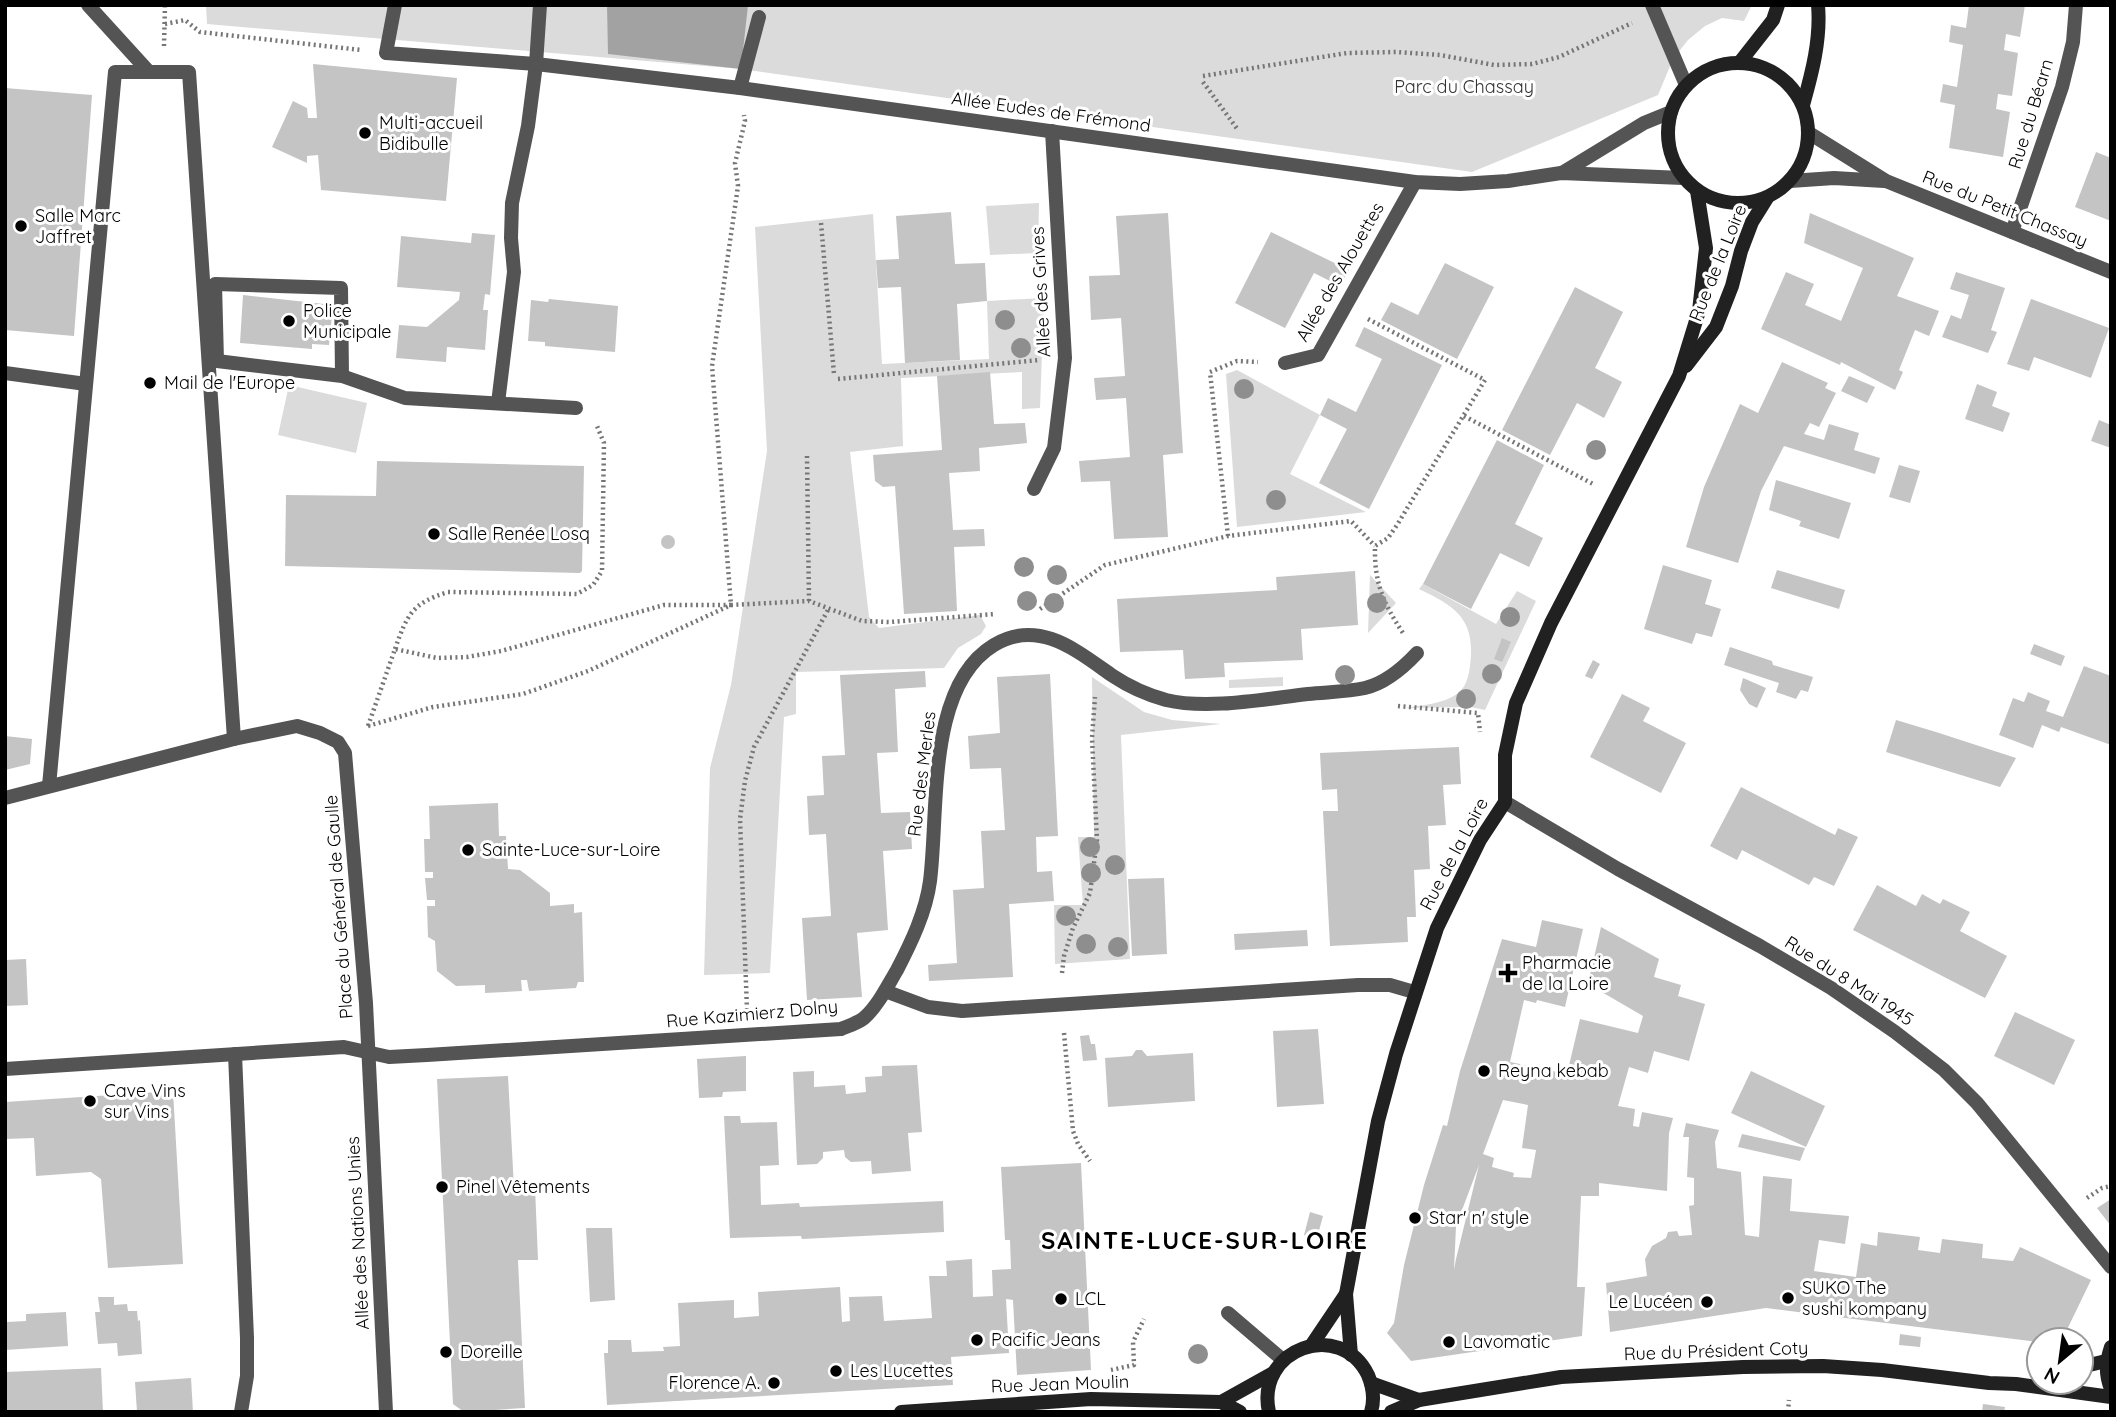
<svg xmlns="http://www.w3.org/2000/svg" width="2116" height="1417" font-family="Quicksand,sans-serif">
<rect width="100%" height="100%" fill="#fff"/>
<!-- green -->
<g fill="#dbdbdb">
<polygon points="206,5 1752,5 1744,21 1722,18 1705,26 1688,40 1673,59 1658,95 1472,172 741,69 207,24"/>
<polygon points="1039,203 1038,253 990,255 986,206"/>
<polygon points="873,214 882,364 989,359 987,301 1044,298 1040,408 1022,409 1022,372 901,378 903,446 850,452 869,617 879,628 980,615 986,626 981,634 958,648 944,668 796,672 796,714 784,717 770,973 704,975 710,768 731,685 767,451 755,227"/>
<polygon points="1237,370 1320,415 1290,474 1366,512 1237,527 1226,374"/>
<polygon points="289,385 367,403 356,453 278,435"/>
<polygon points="1370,575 1396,603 1368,633"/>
<path d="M1423 584 1496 624 1517 591 1536 601 1485 710 1470 707 1405 708C1422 705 1443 704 1457 694 1466 688 1469 675 1470 666 1476 620 1457 607 1419 589Z"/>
<polygon points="1092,677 1144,712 1172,720 1221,724 1121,735 1130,959 1055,964 1054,905 1083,905 1078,837 1094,837"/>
<polygon points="1283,677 1283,686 1229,688 1229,680"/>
</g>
<!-- water -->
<polygon fill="#a2a2a2" points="607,5 748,5 741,69 608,54"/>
<!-- building -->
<g fill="#c4c4c4" fill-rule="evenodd">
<polygon points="1969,5 2025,5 2020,37 2006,34 2004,50 2018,53 2012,96 1998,94 1996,109 2010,112 2003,157 1949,148 1955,105 1940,102 1943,84 1957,87 1963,45 1949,42 1951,25 1966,28"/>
<polygon points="313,64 457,78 446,201 321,190 318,155 307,156 307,163 272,147 293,101 307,108 308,118 317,118"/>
<polygon points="5,88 92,95 74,336 5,330"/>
<polygon points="2096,152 2111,158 2111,221 2075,207"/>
<polygon points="951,212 955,264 985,263 987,301 957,304 960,360 905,363 901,287 878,288 876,260 899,259 896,216"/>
<polygon points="1168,213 1183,453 1163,455 1168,537 1114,539 1110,481 1081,482 1079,461 1130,457 1126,398 1096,400 1094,378 1125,376 1121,318 1091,320 1089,276 1120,275 1116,216"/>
<polygon points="1810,213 1914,258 1897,296 1939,311 1929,336 1915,330 1899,370 1903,372 1895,390 1841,362 1840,365 1761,329 1786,272 1814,284 1805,305 1841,321 1863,268 1804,243"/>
<polygon points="1271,232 1349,270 1340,286 1314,273 1285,328 1235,303"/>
<polygon points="472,233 495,235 490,295 485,294 483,310 488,310 485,350 447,347 446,362 396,358 399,325 427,327 459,300 460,292 397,287 401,236 471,243"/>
<polygon points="1445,263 1494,287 1457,359 1381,320 1391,302 1418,315"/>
<polygon points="1956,272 2005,288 1991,330 1997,332 1988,353 1942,337 1951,315 1961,319 1969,295 1950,289"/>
<polygon points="1575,287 1623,312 1595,368 1622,382 1604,418 1577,403 1550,455 1502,430"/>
<polygon points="243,295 333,305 329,345 312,344 312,349 240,343"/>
<polygon points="549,299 618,306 615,352 545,346 545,342 528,341 531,300 548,302"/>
<polygon points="2031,299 2109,328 2091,378 2034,357 2029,371 2007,364"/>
<polygon points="1364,327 1442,365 1369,509 1319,483 1347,429 1320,415 1328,398 1356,412 1382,359 1355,346"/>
<polygon points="1782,362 1828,383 1825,388 1836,393 1819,427 1810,423 1804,434 1824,440 1829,424 1859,433 1854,450 1880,458 1875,474 1784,446 1761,491 1738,563 1686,547 1704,487 1740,404 1758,413"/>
<polygon points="990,372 994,424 1025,423 1027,443 979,448 980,471 949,473 953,530 984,529 985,546 954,547 957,611 904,614 895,486 883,487 875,481 873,455 942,450 937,376"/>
<polygon points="1849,376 1875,387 1867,403 1841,391"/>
<polygon points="1977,384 1997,392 1992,406 2010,413 2003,432 1965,419"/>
<polygon points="2099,420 2111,425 2111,448 2091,441"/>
<polygon points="1497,440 1544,465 1515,524 1543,538 1529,567 1500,553 1471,609 1423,584"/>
<polygon points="377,461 584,466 582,571 580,573 285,566 286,495 376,496"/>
<polygon points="1899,465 1920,471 1910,503 1889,497"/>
<polygon points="1776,480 1851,503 1839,539 1799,526 1801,521 1769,510"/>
<circle cx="668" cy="542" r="7"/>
<polygon points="1663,565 1712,580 1705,604 1721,609 1712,637 1696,633 1692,644 1644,629"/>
<polygon points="1777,570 1845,590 1839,609 1771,588"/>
<polygon points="1355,571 1358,625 1301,629 1303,660 1224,663 1225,677 1185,679 1183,650 1120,652 1117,599 1277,590 1276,577"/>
<polygon points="1502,638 1511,642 1502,662 1494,659"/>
<polygon points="2034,644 2065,656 2061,666 2030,654"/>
<polygon points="1730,647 1772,661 1773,665 1813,677 1808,692 1801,690 1796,699 1776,692 1779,683 1724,665"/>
<polygon points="1593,660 1600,664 1592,679 1585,676"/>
<polygon points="2084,666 2111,676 2111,745 2061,727 2059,732 2042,725 2033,748 1999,735 2013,698 2024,702 2028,692 2050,701 2046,711 2063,717"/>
<polygon points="925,671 926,687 895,689 898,752 877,753 881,813 910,812 911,830 912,849 883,851 888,930 857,933 862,997 807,1000 802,918 831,916 826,834 809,835 807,796 824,795 822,756 845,755 840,675"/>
<polygon points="1050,674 1058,836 1036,837 1037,872 1052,871 1054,901 1009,904 1013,977 929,981 928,965 957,963 953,890 984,888 981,831 1005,830 1001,768 970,769 968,736 1000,733 997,677"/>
<polygon points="1743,678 1766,688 1757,708 1749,704 1740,690"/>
<polygon points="1622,694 1650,708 1643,721 1686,743 1661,793 1590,757"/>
<polygon points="1896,720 1936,732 2016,758 2000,787 1886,752"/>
<polygon points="5,736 32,739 30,764 5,770"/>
<polygon points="1459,747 1461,784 1443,785 1446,825 1428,826 1430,869 1414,870 1416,917 1407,917 1408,942 1330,946 1323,811 1338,811 1337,789 1322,790 1320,753"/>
<polygon points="1741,787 1835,835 1838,828 1858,837 1834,886 1814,877 1809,885 1742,850 1737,860 1710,846"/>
<polygon points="498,803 499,836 506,836 508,869 520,870 550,893 550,906 574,904 574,913 582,912 584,982 578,982 576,988 529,991 527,980 521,980 522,991 485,993 485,985 456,986 437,971 435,941 428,937 427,906 435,906 435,900 427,900 425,878 433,878 433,872 425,872 424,839 430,839 429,806"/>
<polygon points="1164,878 1167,954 1132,956 1128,879"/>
<polygon points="1877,885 1916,906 1922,894 1940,904 1943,899 1970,912 1960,931 2007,956 1985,998 1853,930"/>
<path d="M1542 920 1583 929 1565 1007 1537 1000 1536 1003 1524 1000 1510 1062 1567 1074 1580 1019 1638 1033 1643 1016 1588 984 1601 927 1659 959 1654 977 1681 985 1678 996 1705 1004 1689 1061 1654 1051 1648 1073 1629 1067 1618 1106 1635 1109 1633 1126 1639 1127 1642 1112 1673 1118 1669 1133 1667 1191 1599 1183V1196H1581L1577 1287H1585L1582 1336 1411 1361 1387 1333 1394 1323 1404 1265 1424 1185 1443 1125 1447 1126 1460 1071 1502 939 1536 947ZM1503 1100 1528 1105 1522 1148 1536 1150 1531 1178 1513 1177 1514 1173 1492 1167 1494 1158 1483 1154ZM1479 1165 1456 1259 1454 1270 1456 1226Z"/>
<polygon points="1307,930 1308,946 1235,950 1234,934"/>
<polygon points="26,959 28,1005 5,1006 5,960"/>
<polygon points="2015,1012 2075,1040 2054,1085 1994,1056"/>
<polygon points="1318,1029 1324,1104 1277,1107 1273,1031"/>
<polygon points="1089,1035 1091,1044 1095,1044 1097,1060 1083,1061 1080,1036"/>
<polygon points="1136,1050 1142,1050 1147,1056 1193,1053 1195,1101 1108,1107 1105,1058 1132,1056"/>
<polygon points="746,1056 746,1091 723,1092 722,1097 699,1098 697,1059"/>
<polygon points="917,1065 922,1132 908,1133 911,1171 872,1174 871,1161 851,1162 845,1157 844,1150 823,1152 823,1158 817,1164 797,1165 793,1072 814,1071 814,1087 845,1085 846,1094 866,1092 865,1077 882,1076 882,1066"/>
<polygon points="1751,1071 1825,1106 1806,1147 1731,1113"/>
<polygon points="508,1076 514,1188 535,1187 538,1260 518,1260 525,1408 464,1412 453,1404 437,1079"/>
<polygon points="173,1091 183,1264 108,1268 101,1179 91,1172 36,1176 34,1138 5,1139 5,1102"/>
<polygon points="724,1116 740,1116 741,1123 777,1122 779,1165 760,1166 761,1205 799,1203 800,1207 943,1201 944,1232 802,1239 801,1236 730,1238"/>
<polygon points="1686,1123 1719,1130 1715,1142 1717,1168 1741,1172 1745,1235 1759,1237 1763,1176 1792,1179 1790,1211 1849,1216 1845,1244 1819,1240 1814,1271 1856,1277 1861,1243 1877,1246 1878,1232 1920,1237 1918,1250 1940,1253 1942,1239 1983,1244 1982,1258 2013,1261 2020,1247 2091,1280 2062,1340 2039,1342 1766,1308 1610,1332 1606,1283 1647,1276 1645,1259 1652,1246 1666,1238 1668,1232 1677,1231 1679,1236 1692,1235 1689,1206 1694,1205 1694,1178 1687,1177 1689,1137 1683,1137"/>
<polygon points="1742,1134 1805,1148 1800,1161 1738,1147"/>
<polygon points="1081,1163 1091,1370 1017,1375 1013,1300 1006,1299 1009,1353 951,1357 953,1385 607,1405 604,1353 608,1353 608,1340 631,1340 632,1352 664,1351 663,1347 680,1346 678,1303 734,1300 734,1318 759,1316 758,1292 840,1287 842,1322 850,1321 849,1297 882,1296 884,1321 932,1318 929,1276 947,1276 946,1261 972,1259 973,1297 993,1296 992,1270 1011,1269 1010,1240 1005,1240 1001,1167"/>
<polygon points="2111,1199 2111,1226 2097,1208"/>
<polygon points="1310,1212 1323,1216 1317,1238 1304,1235"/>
<polygon points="586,1228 612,1228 615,1300 590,1302"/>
<polygon points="98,1297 114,1297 114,1305 127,1304 128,1311 137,1311 138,1321 140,1320 142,1354 118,1356 117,1343 98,1344 95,1312 100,1312"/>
<polygon points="66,1312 68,1346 5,1350 7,1322 26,1321 26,1314"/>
<polygon points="1900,1334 1921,1337 1920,1347 1899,1345"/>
<polygon points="101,1368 103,1412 5,1412 5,1372"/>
<polygon points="191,1378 193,1412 137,1412 135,1382"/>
<polygon points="1983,1404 2005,1407 2004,1412 1982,1412"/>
</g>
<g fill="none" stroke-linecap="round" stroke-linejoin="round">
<!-- path -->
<g stroke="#767676" stroke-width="4.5" stroke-dasharray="2 3.5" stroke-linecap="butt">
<polyline points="165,24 185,20 200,32 361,50"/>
<polyline points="164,46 165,5"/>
<polyline points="1203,76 1347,53 1396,52 1440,55 1494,65 1532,64 1559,57 1632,23"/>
<polyline points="1203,82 1238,130"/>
<polyline points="821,223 834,374"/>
<path d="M1368 319 1485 380 1397 525 1388 538 1375 546C1374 582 1383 603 1403 633"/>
<polyline points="838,379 1039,360"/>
<polyline points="1464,416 1593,484"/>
<polyline points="807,456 809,601"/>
<polyline points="1228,536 1210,372 1237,361 1258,362"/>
<polyline points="1040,609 1105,565 1228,536 1351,521 1375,546"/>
<path d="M395 649C407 615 412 603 448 592L577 594 593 585 602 571 604 443 597 426"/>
<polyline points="1398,706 1478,713 1480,732"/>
<polyline points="368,726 395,649 437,658 467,657 501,651 664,605 731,605 712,366 738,186 735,163 745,121 744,115"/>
<polyline points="368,726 433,707 523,694 588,671 731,605 809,601 862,621 890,622 995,614"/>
<polyline points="1062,973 1064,956 1073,928 1090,893 1097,840 1092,738 1095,697"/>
<polyline points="747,1010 740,819 745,781 754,747 829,608"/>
<polyline points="1064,1033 1073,1131 1078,1144 1090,1161"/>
<polyline points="2087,1198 2102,1188 2111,1186"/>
<polyline points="1111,1370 1134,1365 1133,1342 1144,1319"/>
<polyline points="1788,1412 1789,1400"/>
</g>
<!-- lane -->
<g stroke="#545454" stroke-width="14">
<polyline points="88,5 149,72"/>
<polyline points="1652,5 1686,85"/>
<polyline points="740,88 759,17"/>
<polyline points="5,373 86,384"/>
<polyline points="342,376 341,288 215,284 217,361 342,376 405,398 576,408"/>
<polyline points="498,403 514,272 511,238 512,203 528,126 536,64"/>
<polyline points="1228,1313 1283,1360"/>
</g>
<!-- street -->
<g stroke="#545454" stroke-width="14">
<polyline points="395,5 386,53 536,64 740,88 1415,182 1460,184 1508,181 1561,173 1683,178"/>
<polyline points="536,64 540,5"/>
<polyline points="1809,133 1886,181 2111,272"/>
<polyline points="1562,173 1644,123 1671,112"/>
<polyline points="1790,181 1834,178 1884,181"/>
<polyline points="2012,232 2062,87 2073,42 2076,5"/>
<polyline points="1285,363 1318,355 1415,182"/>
<polyline points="1034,489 1054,448 1065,358 1052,131"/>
<polyline points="49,786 115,72 189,72 234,739"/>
<polyline points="5,798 234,739 297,726 320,733 338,742 345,753 366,1003 386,1412"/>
<polyline points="1505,802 1618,869 1760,946 1831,988 1895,1032 1944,1070 1977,1103 2111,1267"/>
<polyline points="885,991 928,1007 962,1011 1358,985 1390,985 1414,992"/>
<polyline points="235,1054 247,1338 247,1376 241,1412"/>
<path d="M5 1069 344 1047 389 1057 427 1055 841 1029C848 1026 858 1023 864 1018 878 1006 888 985 897 970 911 943 926 912 930 881 939 811 926 686 994 645 1039 618 1077 651 1113 676 1128 686 1148 695 1166 700 1208 710 1264 699 1308 694 1326 692 1347 692 1365 688 1386 683 1403 668 1417 653"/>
</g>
<!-- secondary -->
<g stroke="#212121" stroke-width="14">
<polyline points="1740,62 1773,20 1778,5"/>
<circle cx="1738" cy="133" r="70"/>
<path d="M1803 105C1812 73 1821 39 1818 5"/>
<polyline points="1686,366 1716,327 1732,286 1741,251 1752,222 1767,198"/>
<polyline points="1311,1346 1346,1294"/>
<path d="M2111 1347C2106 1362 2105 1374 2111 1389"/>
<polyline points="1351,1355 1346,1294 1378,1121 1396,1054 1437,928 1480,840 1505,802 1505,755 1516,703 1551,623 1679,376 1699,311 1706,248 1697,191"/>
<polyline points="2081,1367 2106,1361"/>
<polyline points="1371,1383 1419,1400"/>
<polyline points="1221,1402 1273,1373"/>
<polyline points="901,1412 1091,1399 1221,1402 1240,1412"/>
<path d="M1269 1412C1255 1349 1340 1318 1368 1375 1373 1387 1375 1399 1371 1412"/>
<polyline points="1391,1412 1419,1400 1561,1377 1743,1367 1823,1366 1882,1370 1989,1383 2016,1384 2111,1397"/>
</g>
</g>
<!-- trees -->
<g fill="#8e8e8e">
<circle cx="1005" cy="320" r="10"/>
<circle cx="1021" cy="348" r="10"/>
<circle cx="1244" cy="389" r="10"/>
<circle cx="1596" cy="450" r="10"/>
<circle cx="1276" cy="500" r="10"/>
<circle cx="1024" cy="567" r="10"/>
<circle cx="1057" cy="575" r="10"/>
<circle cx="1027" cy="601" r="10"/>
<circle cx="1054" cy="603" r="10"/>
<circle cx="1377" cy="603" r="10"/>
<circle cx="1510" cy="617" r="10"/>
<circle cx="1492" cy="674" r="10"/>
<circle cx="1345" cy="675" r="10"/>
<circle cx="1466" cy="699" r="10"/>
<circle cx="1090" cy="847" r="10"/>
<circle cx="1115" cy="865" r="10"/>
<circle cx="1091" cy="873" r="10"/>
<circle cx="1066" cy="916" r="10"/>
<circle cx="1086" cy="944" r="10"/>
<circle cx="1118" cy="947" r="10"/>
<circle cx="1198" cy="1354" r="10"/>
</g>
<!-- markers -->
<g fill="#000" stroke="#fff" stroke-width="2.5">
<circle cx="365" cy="133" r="7"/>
<circle cx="21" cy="226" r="7"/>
<circle cx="289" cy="321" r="7"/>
<circle cx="150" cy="383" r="7"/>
<circle cx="434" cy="534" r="7"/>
<circle cx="468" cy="850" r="7"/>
<path d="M1504.5 962.5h7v7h7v7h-7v7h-7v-7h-7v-7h7z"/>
<circle cx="1484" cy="1071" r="7"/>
<circle cx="90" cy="1101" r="7"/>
<circle cx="442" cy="1187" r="7"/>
<circle cx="1415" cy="1218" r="7"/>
<circle cx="1788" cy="1298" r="7"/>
<circle cx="1061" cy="1299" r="7"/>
<circle cx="1707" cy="1302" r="7"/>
<circle cx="977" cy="1340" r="7"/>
<circle cx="1449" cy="1342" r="7"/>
<circle cx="446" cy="1352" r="7"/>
<circle cx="836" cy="1371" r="7"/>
<circle cx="774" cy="1383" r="7"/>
</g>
<g text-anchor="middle" stroke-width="6" stroke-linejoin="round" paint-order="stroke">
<!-- park labels -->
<g font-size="18" fill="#323232" stroke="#fff">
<text x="1464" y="93">Parc du Chassay</text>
</g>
<!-- street labels -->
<g font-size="18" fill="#000" stroke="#fff">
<text transform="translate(1051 112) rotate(8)" y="6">Allée Eudes de Frémond</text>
<text transform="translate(2031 114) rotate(-73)" y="6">Rue du Béarn</text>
<text transform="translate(2005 209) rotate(22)" y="6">Rue du Petit Chassay</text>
<text transform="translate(1718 263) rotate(-68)" y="6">Rue de la Loire</text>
<text transform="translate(1340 272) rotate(-60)" y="6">Allée des Alouettes</text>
<text transform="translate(1041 292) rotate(-93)" y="6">Allée des Grives</text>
<text transform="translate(922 774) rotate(-83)" y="6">Rue des Merles</text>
<text transform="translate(1454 854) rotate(-62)" y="6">Rue de la Loire</text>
<text transform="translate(339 907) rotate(-94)" y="6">Place du Général de Gaulle</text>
<text transform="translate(1849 981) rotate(33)" y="6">Rue du 8 Mai 1945</text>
<text transform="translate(752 1014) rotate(-5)" y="6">Rue Kazimierz Dolny</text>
<text transform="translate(358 1233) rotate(-93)" y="6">Allée des Nations Unies</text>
<text transform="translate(1716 1351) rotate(-2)" y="6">Rue du Président Coty</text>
<text transform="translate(1060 1384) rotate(-2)" y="6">Rue Jean Moulin</text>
</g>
<!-- poi labels -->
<g font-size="18" fill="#000" stroke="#fff" text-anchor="start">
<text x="379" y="129">Multi-accueil<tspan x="379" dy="21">Bidibulle</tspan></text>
<text x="35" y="222">Salle Marc<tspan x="35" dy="21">Jaffret</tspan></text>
<text x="303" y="317">Police<tspan x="303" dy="21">Municipale</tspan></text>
<text x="164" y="389">Mail de l'Europe</text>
<text x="448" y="540">Salle Renée Losq</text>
<text x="482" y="856">Sainte-Luce-sur-Loire</text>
<text x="1522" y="969">Pharmacie<tspan x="1522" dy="21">de la Loire</tspan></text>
<text x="1498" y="1077">Reyna kebab</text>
<text x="104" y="1097">Cave Vins<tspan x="104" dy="21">sur Vins</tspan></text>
<text x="456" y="1193">Pinel Vêtements</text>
<text x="1429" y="1224">Star' n' style</text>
<text x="1802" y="1294">SUKO The<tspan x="1802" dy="21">sushi kompany</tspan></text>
<text x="1075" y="1305">LCL</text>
<text x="1693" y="1308" text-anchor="end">Le Lucéen</text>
<text x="991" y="1346">Pacific Jeans</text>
<text x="1463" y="1348">Lavomatic</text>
<text x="460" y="1358">Doreille</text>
<text x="850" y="1377">Les Lucettes</text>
<text x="760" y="1389" text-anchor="end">Florence A.</text>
</g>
<!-- district labels -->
<g font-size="24" font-weight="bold" letter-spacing="2" fill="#000" stroke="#fff">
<text x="1205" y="1249">SAINTE-LUCE-SUR-LOIRE</text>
</g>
</g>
<!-- border -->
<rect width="2116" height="1417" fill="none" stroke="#000000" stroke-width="14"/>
<!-- north arrow -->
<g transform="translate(2060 1361) rotate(209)"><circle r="33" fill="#ffffff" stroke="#999999" stroke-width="2"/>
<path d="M0-5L12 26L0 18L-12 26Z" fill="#000000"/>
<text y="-10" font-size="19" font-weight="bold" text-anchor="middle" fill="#000000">N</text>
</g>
</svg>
